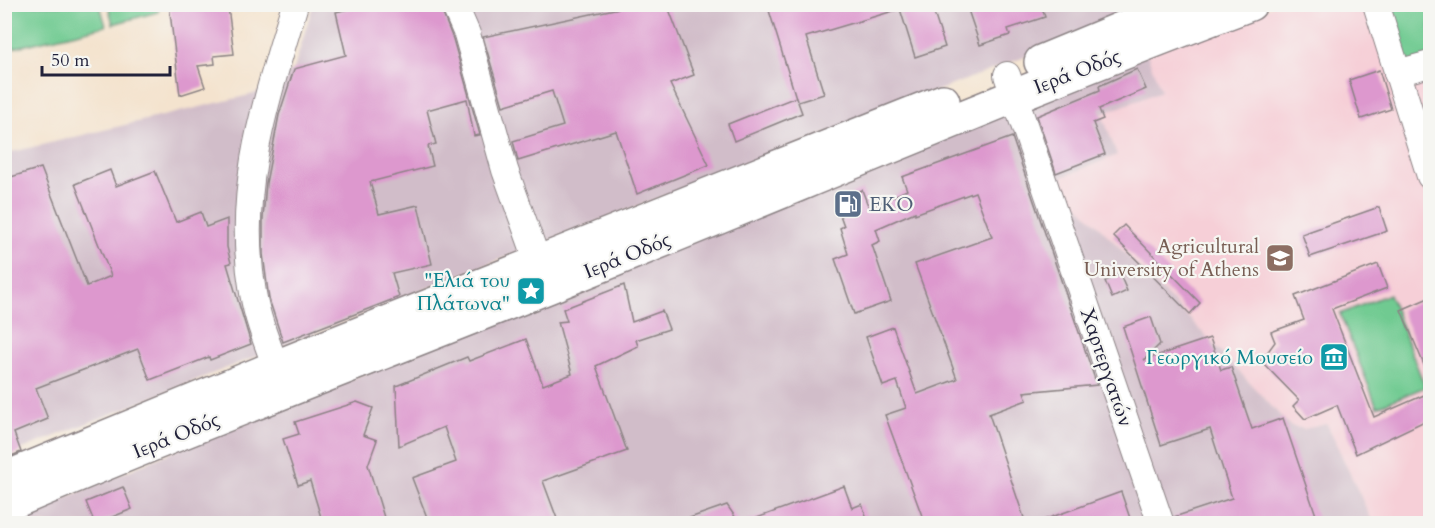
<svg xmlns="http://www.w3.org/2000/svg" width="1435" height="528" font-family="Cardo,serif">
<rect width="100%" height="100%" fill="#f6f6f2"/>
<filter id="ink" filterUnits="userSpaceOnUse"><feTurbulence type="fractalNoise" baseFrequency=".0167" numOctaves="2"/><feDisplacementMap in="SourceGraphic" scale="12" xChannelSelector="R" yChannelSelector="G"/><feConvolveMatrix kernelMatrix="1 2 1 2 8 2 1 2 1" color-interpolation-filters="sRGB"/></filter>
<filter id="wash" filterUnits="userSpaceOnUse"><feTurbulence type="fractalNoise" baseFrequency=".008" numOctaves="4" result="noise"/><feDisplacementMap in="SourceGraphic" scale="24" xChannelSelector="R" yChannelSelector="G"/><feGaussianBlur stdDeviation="1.35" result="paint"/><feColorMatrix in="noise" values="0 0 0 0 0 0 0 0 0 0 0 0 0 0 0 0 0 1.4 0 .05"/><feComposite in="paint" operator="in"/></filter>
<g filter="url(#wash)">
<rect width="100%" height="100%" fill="#f4e3ce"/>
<!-- built -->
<polygon fill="#f6cfd7" points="1275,5 1430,5 1430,523 1373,523 1327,424 1304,429 1290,426 1190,319 1069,196 1062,177 1117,155 1102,114 1147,54"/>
<!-- industrial -->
<g fill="#d1bdc9">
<polygon points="313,5 1155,5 1025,57 521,251 5,456 4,154 254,94 294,69"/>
<polygon points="1147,54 1161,91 1102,114 1117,155 1062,177 1069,196 1190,319 1290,426 1304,429 1327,424 1373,523 5,524 165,455"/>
</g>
<!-- green -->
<g fill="#70ca91" stroke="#497666" stroke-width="1.5">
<polygon points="4,5 100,5 106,26 5,50"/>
<polygon points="108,5 108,4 160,5 158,12 113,24"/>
<polygon points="1384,5 1430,5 1430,59 1403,66"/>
<polygon points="1389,294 1425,387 1377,407 1340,314"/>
</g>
<g id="blocks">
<!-- building -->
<g fill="#dd98ce">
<polygon points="169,4 203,4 203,10 228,7 234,54 214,56 215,64 198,66 205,87 180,95"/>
<polygon points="367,4 439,4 453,39 480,135 474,136 467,99 427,110 436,144 428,146 433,166 370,182 379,214 418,205 432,264 392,273 399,297 283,342 269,299 263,254 263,218 266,183 279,115 294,69 346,55 336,12"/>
<polygon points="638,4 667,4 694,75 670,84 709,165 637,194 616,131 518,161 513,141 563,126 552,91 503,106 483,37"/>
<polygon points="767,4 931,4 945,47 915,57 900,9 806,37 824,94 798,102 802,113 734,141 728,124 796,97 797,101"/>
<polygon points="966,4 1041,4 1045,17 1008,29 1010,35 980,45"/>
<polygon points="1137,69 1146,89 1099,109 1103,119 1093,123 1105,154 1056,173 1037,116 1100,90 1099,86"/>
<polygon points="1379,70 1391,109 1361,119 1349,80"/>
<polygon points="1012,137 1097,385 1024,392 1027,400 989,414 1026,524 925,524 885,415 906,408 897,381 883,386 866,337 893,327 917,394 957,379 915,264 992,237 975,192 915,214 915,212 876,229 880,241 872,245 891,301 854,314 835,259 848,254 840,228 844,226 835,201 862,190 869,208 907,190 902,177"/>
<polygon points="41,168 87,286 111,276 75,184 110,170 116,186 155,171 176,222 201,212 206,227 227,219 227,247 231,263 227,264 251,344 210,360 209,357 150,380 138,349 36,388 48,419 14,433 21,452 4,459 4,179"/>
<polygon points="1379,207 1387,231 1310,257 1302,234"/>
<polygon points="1124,225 1200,303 1190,314 1113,236"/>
<polygon points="1378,264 1387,288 1332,309 1374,417 1431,392 1431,418 1356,454 1337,405 1305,419 1293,406 1299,400 1261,361 1275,342 1271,332 1304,320 1295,296"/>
<polygon points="1120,275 1127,291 1112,298 1105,281"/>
<polygon points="624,285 632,322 662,311 669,329 636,340 638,346 596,366 627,451 543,481 559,524 436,524 433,518 428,520 412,478 456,462 444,427 399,446 396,386 467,357 469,361 526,339 543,385 572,374 558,322 567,321 563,309"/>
<polygon points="1431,297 1431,379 1430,379 1401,310"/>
<polygon points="1151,317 1160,344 1144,360 1210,338 1221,370 1231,367 1252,429 1283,418 1319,524 1176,524 1174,517 1232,498 1210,429 1161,445 1123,327"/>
<polygon points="357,402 373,408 363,435 377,440 368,465 386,524 323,524 310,481 298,485 283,439 299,434 295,422"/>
<polygon points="844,486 852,508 862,504 869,524 746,524 746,522"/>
<polygon points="123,487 132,509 95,524 86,502"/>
<polygon points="1121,492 1132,524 1039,524 1038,522"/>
<polygon points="727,505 740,524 681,524 681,521"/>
</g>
</g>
</g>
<g filter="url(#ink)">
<use href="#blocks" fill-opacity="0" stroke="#8b8284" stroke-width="1.5"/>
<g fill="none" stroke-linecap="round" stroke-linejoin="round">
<!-- minor casing -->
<g stroke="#8b8284" stroke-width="28">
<g id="minor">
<polyline points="454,4 467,34 505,170 538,262"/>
<polyline points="1376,4 1430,176"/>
<polyline points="1397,73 1430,64"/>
<polyline points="1007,75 1161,524"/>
<path d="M276 367C267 343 257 318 253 293 235 189 266 102 295 4"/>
</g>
</g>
<!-- major casing -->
<g stroke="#8b8284" stroke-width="36">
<g id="major">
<polyline points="1041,62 1181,4"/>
<polyline points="4,479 276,367 943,101"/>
<path d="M4 506C195 424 388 352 580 274 803 184 1024 89 1250 4"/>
</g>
</g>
<!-- minor -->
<use href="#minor" stroke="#fff" stroke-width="26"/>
<!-- major -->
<use href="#major" stroke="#fff" stroke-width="33"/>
</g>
</g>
<!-- icons -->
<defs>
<g id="fuel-square" transform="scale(1.5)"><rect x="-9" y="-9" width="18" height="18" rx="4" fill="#5c6f8a" stroke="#f6f6f2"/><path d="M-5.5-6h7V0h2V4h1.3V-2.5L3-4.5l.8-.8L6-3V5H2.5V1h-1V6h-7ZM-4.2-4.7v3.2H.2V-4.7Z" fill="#fff"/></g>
<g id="university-square" transform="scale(1.5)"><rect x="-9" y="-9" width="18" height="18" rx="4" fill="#8d6e63" stroke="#f6f6f2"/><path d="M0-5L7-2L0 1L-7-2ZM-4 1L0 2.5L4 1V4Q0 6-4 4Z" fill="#fff"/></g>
<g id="sight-square" transform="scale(1.5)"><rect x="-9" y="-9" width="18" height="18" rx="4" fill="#0f9aa8" stroke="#f6f6f2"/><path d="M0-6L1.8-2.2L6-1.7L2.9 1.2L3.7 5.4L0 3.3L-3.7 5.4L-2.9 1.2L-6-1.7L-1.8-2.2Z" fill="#fff"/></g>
<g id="museum-square" transform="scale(1.5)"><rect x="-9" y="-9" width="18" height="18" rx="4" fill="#0f9aa8" stroke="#f6f6f2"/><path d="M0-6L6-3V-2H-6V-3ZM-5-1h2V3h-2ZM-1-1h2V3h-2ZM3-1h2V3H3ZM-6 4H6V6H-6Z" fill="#fff"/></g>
</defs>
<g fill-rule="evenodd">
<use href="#fuel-square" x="848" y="204"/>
<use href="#university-square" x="1280" y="258"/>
<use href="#sight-square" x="531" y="291"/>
<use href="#museum-square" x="1334" y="357"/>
</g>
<g text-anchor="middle" stroke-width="4.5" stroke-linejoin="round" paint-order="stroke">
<!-- street labels -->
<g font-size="20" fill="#22223b" stroke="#f6f6f2">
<text transform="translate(1077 71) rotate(-21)" y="7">Ιερά Οδός</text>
<text transform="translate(627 255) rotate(-22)" y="7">Ιερά Οδός</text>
<text transform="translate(1107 367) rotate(71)" y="7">Χαρτεργατών</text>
<text transform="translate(176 435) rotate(-22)" y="7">Ιερά Οδός</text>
</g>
<!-- service labels -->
<g font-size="20" fill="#4e5e75" stroke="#f6f6f2" text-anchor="start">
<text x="869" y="211">EKO</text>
</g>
<!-- education labels -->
<g font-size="20" fill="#785e54" stroke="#f6f6f2" text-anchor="end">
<text x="1259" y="253">Agricultural<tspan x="1259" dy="23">University of Athens</tspan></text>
</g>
<!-- culture labels -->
<g font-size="20" fill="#0d838f" stroke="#f6f6f2" text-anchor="end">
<text x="510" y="287">"Ελιά του<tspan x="510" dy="23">Πλάτωνα"</tspan></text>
<text x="1313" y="364">Γεωργικό Μουσείο</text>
</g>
</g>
<!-- margin -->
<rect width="1435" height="528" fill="none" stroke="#f6f6f2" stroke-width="24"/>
<!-- scale -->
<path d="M42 66v9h128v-9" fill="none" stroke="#22223b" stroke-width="3"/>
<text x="51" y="66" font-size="18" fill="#22223b" stroke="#f6f6f2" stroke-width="4.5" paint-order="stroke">50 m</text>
</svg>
